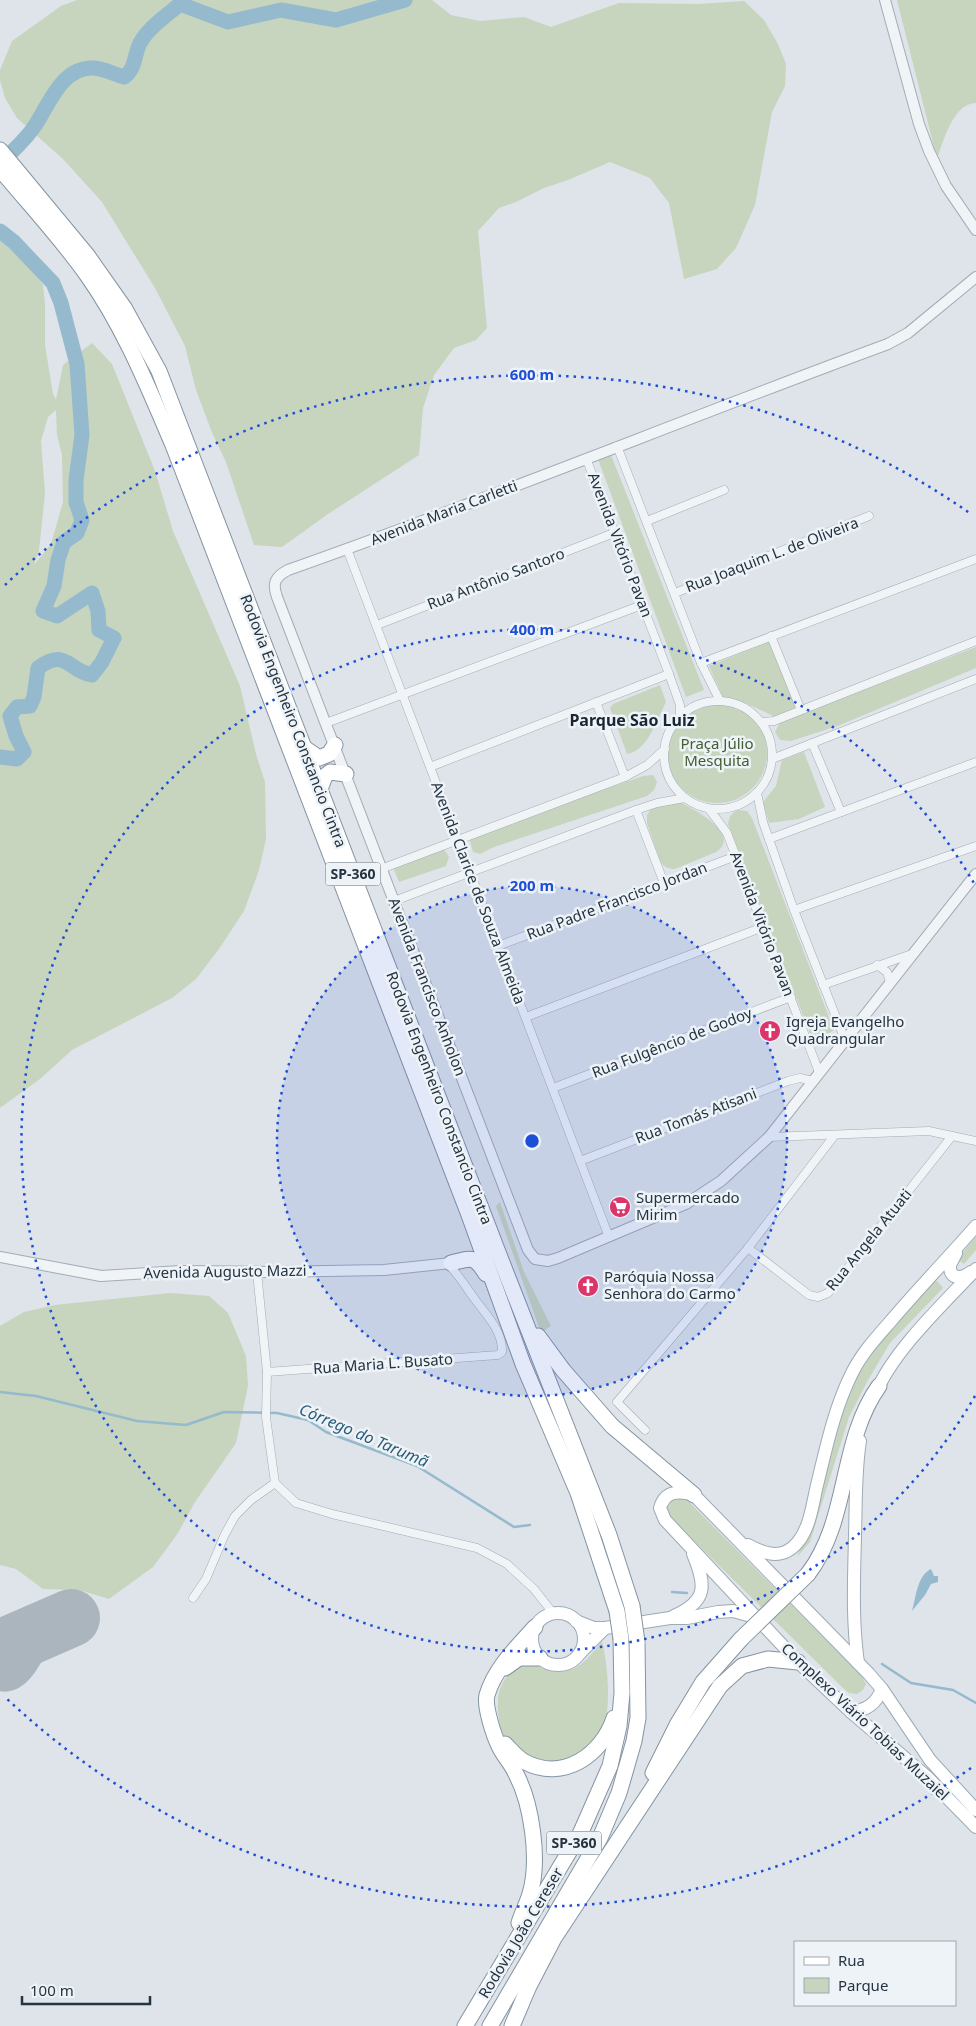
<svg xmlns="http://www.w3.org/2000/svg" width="976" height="2026" font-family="'Noto Sans',sans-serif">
<rect width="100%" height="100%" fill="#dee4e9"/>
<!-- green -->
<g fill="#c7d4be" fill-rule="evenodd">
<polygon points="77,0 432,0 451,15 480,21 524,17 551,27 619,3 699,4 744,1 764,20 778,44 786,64 785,86 772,112 755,205 736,248 717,269 684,279 669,203 650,178 610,162 568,180 544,188 516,202 499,208 478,231 487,328 476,340 454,348 434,375 423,408 419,455 328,514 282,547 254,545 226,462 213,435 196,390 185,346 155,288 102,202 63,159 17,118 5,98 0,80 0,70 12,41 61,6"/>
<path d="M897 0H976V103C953 103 943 142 937 159Z"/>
<path d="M0 237 33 269 43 285 45 304V345L53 394 56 400 63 365 92 343 112 364 155 471 173 531 240 686 256 754 265 782 266 839 259 870 244 911 219 949 196 979 172 998 72 1050 40 1079 0 1108ZM56 410 57 435 62 455 63 502 51 544 34 565 39 550 45 493 41 441 48 417Z"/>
<polygon points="611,455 704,690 686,697 598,459"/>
<path d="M770 641 796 708 775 717C758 708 743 701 724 699L709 666Z"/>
<polygon points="976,647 976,668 840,725 791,741 780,740 775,732 780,722"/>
<path d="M660 685 666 702C657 719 648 751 627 754L610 708 613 704Z"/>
<circle cx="717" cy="753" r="50"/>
<polygon points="804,752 825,807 799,819 769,823 763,802 776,786 782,760"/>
<polygon points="653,775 657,782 654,790 647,796 494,847 480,854 473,852 469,837 643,776"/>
<path d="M678 801C691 808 744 834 716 852L675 869C668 869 664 867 660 861L647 823V815L651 809Z"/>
<polygon points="737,810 747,811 752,818 834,1030 814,1043 728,824 730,816"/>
<polygon points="443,848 449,857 446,866 399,882 393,867"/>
<polygon points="500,1202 524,1272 551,1326 541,1333 496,1206"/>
<polygon points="976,1237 976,1250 964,1264 957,1259"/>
<polygon points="937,1281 943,1288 890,1343 868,1380 849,1417 810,1542 797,1557 811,1525 838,1422 864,1360 930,1282"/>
<polygon points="170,1293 209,1296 228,1313 246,1356 248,1386 236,1443 195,1502 178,1533 153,1567 109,1599 79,1590 43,1589 16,1569 0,1565 0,1326 24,1312 55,1305"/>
<polygon points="675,1497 686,1499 862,1676 866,1684 863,1690 857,1694 849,1693 843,1688 671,1518 667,1508"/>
<path d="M602 1641C608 1666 614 1722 596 1741 593 1745 587 1747 583 1750 561 1765 548 1766 524 1752 519 1750 512 1746 508 1742 500 1732 497 1714 498 1702 498 1683 511 1668 527 1662 566 1678 577 1674 602 1641Z"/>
</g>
<!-- water -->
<path fill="#95b9cd" d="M931 1569 934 1576H938V1582L931 1584 925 1595 912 1611C916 1597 917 1576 931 1569Z"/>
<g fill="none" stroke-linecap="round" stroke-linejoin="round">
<!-- stream -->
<g stroke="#95b9cd" stroke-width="2.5">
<polyline points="0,1392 36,1396 137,1421 186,1425 224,1412 277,1413 308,1420 326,1432 417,1466 514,1527 530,1525"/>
<polyline points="672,1592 687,1593"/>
<polyline points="882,1664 911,1683 953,1690 976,1703"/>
</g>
<!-- river -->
<g stroke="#95b9cd" stroke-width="15">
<path d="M0 164C12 151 27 139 36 124 50 102 63 66 94 68 105 69 113 74 124 77 136 69 134 55 140 43 148 28 167 15 180 4L228 22 281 10 336 20 405 0"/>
<path d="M0 231 14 242 53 283 61 303 77 364 82 435 76 480V502L82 520 77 533 64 542 58 560 54 586 43 611 57 616 92 593 98 611 99 630 114 638 102 662 92 675C68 671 66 647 38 668L34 697 30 706 17 707 10 716 16 736 24 752 17 759 0 757"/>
</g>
<!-- taxiway -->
<path stroke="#aab5be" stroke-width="22" d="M0 1680C23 1686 37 1645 46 1629"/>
<!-- runway -->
<polyline stroke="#aab5be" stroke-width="58" points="0,1649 71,1618"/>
<!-- minor casing -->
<g stroke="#a3acb4" stroke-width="9">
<g id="minor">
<polyline points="617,446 701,663 720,701"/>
<polyline points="586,458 669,674 680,705 680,717"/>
<polyline points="647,521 724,490"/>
<polyline points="347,549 609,1237"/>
<polyline points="675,593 869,516"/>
<polyline points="377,625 614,533"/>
<polyline points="771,636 801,710"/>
<polyline points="701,663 976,559"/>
<circle cx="718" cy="755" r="54"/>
<polyline points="596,702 625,777"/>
<polyline points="762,722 774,721 976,641"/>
<polyline points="326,723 642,605"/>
<polyline points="812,743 841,812"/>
<polyline points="772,759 976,679"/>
<polyline points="430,767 669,674"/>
<polyline points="757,793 763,822 794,910 845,1040"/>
<polyline points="709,809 727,833 819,1072"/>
<polyline points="636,810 664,883"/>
<polyline points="769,839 976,762"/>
<polyline points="381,869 625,777 647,765 665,749"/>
<polyline points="394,901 636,810 657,803 685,798"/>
<polyline points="794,910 976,846"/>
<polyline points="498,946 736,856"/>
<polyline points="877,965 887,972 890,982"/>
<polyline points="823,985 912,954"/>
<polyline points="526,1017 763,927"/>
<polyline points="553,1088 791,997"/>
<polyline points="769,1137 929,1131 976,1141"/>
<polyline points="580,1161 788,1081 800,1078 813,1081"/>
<polyline points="748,1248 809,1295 818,1297 828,1293 952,1136"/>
<polyline points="257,1272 267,1372 266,1417 275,1483 296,1503 332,1514 477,1548 507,1564 534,1589 553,1613"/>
<path d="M267 1372 498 1355 502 1352C503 1331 486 1315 474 1298 465 1286 459 1275 448 1264"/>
<polyline points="645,1430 617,1402 748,1248 834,1136"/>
<polyline points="193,1598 206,1579 225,1534 235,1516 251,1500 275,1483"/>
</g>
</g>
<!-- tertiary casing -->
<g stroke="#a3acb4" stroke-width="12">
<g id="tertiary">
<polyline points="885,0 919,124 929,151 946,186 976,230"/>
<path d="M976 277 908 333 888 344C687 418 490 499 288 570 275 577 272 583 277 597L528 1250 535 1259 548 1261 558 1258 686 1204 721 1181 769 1137 976 874"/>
<polyline points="0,1257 101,1276 181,1271 269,1272 384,1270 451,1263"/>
</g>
</g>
<!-- primary casing -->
<g stroke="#9cabb6" stroke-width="14">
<g id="primary">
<path d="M956 1253 950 1265C949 1280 962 1279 971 1272"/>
<path d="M876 1393C892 1352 945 1302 976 1269"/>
<path d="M748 1545C766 1555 783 1560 798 1542 811 1526 813 1500 818 1481 827 1444 835 1407 852 1373 862 1353 876 1338 890 1322 918 1289 948 1258 976 1226"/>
<circle cx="558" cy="1639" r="26"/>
<path d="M674 1616C708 1601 706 1585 693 1554"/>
<polyline points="576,1621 594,1628 605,1628 670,1618 687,1618 718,1612 733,1611 755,1617"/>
<polyline points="580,1653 605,1628"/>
<path d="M858 1663C852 1620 854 1579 855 1536 856 1504 855 1472 860 1441"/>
<path d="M851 1712C867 1710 876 1704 882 1689"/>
<path d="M976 1810 930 1760 882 1689 869 1674 694 1495C679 1491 665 1490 660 1508L665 1520 798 1662 851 1712 927 1777 976 1827"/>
</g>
</g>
<!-- motorway casing -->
<g stroke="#8494a1" stroke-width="17">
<g id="motorway">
<polyline points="0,150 87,255 125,309 159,371 501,1260 609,1535 632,1606"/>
<path d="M0 169C29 204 61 238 87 275 124 327 148 387 173 445L469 1215 523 1364 578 1493 617 1611"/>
<polyline points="303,747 319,758 329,754 335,745"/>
<polyline points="320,789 325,776 330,772 346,774"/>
<path d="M451 1263C472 1258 474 1255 486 1274"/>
<polyline points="538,1336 563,1370 612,1426 694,1495"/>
<path d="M808 1574C850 1519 839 1442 879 1386"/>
<polyline points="505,1668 519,1658 540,1658"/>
<path d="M505 1744C511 1750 517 1758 525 1762 563 1782 602 1755 614 1718"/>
<polyline points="653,1773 677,1725 703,1682 741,1639"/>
<path d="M519 1923C522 1913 527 1904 530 1894 540 1860 532 1803 515 1772 511 1763 503 1755 499 1746 494 1736 484 1706 487 1695 495 1668 517 1647 535 1627"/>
<polyline points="465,2026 581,1832 610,1766 619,1726 622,1693 621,1639"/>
<polyline points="490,2026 600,1838 619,1793 634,1741 638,1718 637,1642"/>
<polyline points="512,2026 529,1986 554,1938 720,1686 742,1666 768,1659 798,1662"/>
</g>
</g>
<!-- minor -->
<use href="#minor" stroke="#f1f4f7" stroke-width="8"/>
<!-- tertiary -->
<use href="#tertiary" stroke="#f1f4f7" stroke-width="10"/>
<!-- primary -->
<use href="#primary" stroke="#fff" stroke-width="12"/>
<!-- motorway -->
<use href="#motorway" stroke="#fff" stroke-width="15"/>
<!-- motorway-bridge casing -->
<g stroke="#8494a1" stroke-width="17" stroke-linecap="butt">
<g id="motorway-bridge">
<polyline points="632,1606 637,1642"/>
<polyline points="617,1611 621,1639"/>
<polyline points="741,1639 808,1574"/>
</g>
</g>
<!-- motorway-bridge -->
<use href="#motorway-bridge" stroke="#fff" stroke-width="15"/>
</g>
<!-- distance rings -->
<circle cx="532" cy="1141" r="255" fill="#1d4ed8" fill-opacity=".12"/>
<g fill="none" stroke="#1d4ed8" stroke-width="2.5" stroke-dasharray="2.5 5">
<circle cx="532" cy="1141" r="255"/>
<path d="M975 1396A511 511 0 1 1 975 885"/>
<path d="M971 1768A766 766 0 0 1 5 1697M5 585A766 766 0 0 1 971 514"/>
</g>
<!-- icons -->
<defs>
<g id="church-disc" transform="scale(1.125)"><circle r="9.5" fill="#dc356a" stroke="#eef3f7"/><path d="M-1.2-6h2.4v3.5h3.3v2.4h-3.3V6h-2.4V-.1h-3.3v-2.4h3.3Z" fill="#fff"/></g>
<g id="supermarket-disc" transform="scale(1.125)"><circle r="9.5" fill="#dc356a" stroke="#eef3f7"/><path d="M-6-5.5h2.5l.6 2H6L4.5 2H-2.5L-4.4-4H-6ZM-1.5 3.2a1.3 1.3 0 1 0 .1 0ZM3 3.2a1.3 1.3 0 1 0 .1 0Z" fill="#fff"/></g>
</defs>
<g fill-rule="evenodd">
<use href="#church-disc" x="770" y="1031"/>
<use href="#supermarket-disc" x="620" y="1207"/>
<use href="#church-disc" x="588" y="1286"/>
</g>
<g text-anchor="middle" stroke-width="5" stroke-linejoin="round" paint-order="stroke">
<!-- shield labels -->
<g fill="#eef3f7" stroke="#616d78" stroke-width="1">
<rect x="325.5" y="862.5" width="55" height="23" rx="4"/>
<rect x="546.5" y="1831.5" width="55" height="23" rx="4"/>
</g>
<g font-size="14" font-weight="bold" fill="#253442">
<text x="353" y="879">SP-360</text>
<text x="574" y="1848">SP-360</text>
</g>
<!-- street labels -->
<g font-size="15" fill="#253442" stroke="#eef3f7">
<text transform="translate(444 513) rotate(-21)" y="5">Avenida Maria Carletti</text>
<text transform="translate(620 545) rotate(69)" y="5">Avenida Vitório Pavan</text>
<text transform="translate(772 555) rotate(-21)" y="5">Rua Joaquim L. de Oliveira</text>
<text transform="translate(496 579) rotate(-21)" y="5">Rua Antônio Santoro</text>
<text transform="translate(293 721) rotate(69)" y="5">Rodovia Engenheiro Constancio Cintra</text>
<text transform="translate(478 893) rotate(69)" y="5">Avenida Clarice de Souza Almeida</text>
<text transform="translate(617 901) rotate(-21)" y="5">Rua Padre Francisco Jordan</text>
<text transform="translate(762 924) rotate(69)" y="5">Avenida Vitório Pavan</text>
<text transform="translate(427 987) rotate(69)" y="5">Avenida Francisco Anholon</text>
<text transform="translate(672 1043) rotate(-21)" y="5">Rua Fulgêncio de Godoy</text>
<text transform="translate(439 1098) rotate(69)" y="5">Rodovia Engenheiro Constancio Cintra</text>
<text transform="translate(696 1116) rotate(-21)" y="5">Rua Tomás Atisani</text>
<text transform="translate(869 1240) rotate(-51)" y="5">Rua Angela Atuati</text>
<text transform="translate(225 1272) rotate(-1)" y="5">Avenida Augusto Mazzi</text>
<text transform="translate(383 1364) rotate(-4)" y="5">Rua Maria L. Busato</text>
<text transform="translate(865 1722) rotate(43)" y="5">Complexo Viário Tobias Muzaiel</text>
<text transform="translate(521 1933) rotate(-59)" y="5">Rodovia João Cereser</text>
</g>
<!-- park labels -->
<g font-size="15" fill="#415f31" stroke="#eef3f7">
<text x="717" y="749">Praça Júlio<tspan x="717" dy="17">Mesquita</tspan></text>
</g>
<!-- poi labels -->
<g font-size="15" fill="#253442" stroke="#eef3f7" text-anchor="start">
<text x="786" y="1027">Igreja Evangelho<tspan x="786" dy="17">Quadrangular</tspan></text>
<text x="636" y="1203">Supermercado<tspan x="636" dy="17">Mirim</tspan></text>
<text x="604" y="1282">Paróquia Nossa<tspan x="604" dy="17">Senhora do Carmo</tspan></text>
</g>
<!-- neighbourhood labels -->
<g font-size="16" font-weight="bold" fill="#182532" stroke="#eef3f7">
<text x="632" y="726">Parque São Luiz</text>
</g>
<!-- water labels -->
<g font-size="16" font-style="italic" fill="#2b5b7a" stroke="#eef3f7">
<text transform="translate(364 1435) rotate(23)" y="6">Córrego do Tarumã</text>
</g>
</g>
<circle cx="532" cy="1141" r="8" fill="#1d4ed8" stroke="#eef3f7" stroke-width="2.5"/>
<g font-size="15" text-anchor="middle" font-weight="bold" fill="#1d4ed8" stroke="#eef3f7" stroke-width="5" stroke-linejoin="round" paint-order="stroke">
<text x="532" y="380">600 m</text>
<text x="532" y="635">400 m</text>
<text x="532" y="891">200 m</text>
</g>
<!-- legend -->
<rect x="794" y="1941" width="162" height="65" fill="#eef3f7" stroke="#9ea7af"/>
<rect x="804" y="1957" width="25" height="8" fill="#ffffff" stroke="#9ea7af"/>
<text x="838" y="1966" font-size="15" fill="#253442">Rua</text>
<rect x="804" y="1978" width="25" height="15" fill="#c7d4be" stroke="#9ea7af"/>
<text x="838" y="1991" font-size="15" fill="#253442">Parque</text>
<!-- scale -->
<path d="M22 1996v8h128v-8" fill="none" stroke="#253442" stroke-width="2.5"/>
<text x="30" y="1996" font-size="15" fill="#253442" stroke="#eef3f7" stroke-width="4" paint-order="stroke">100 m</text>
</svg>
